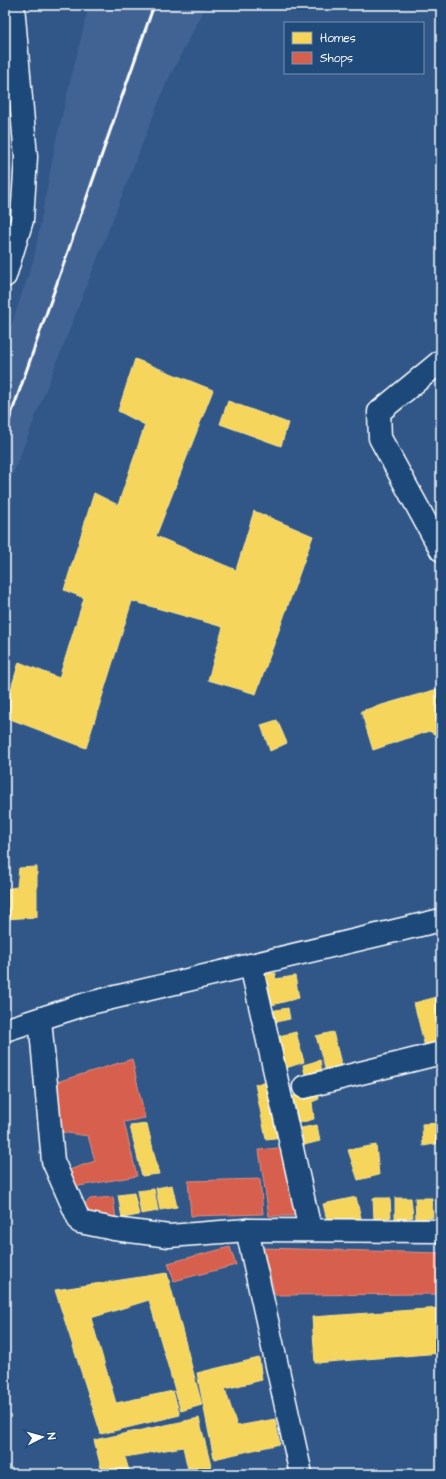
<svg xmlns="http://www.w3.org/2000/svg" width="446" height="1479" font-family="'Architects Daughter',sans-serif">
<rect width="100%" height="100%" fill="#305788"/>
<filter id="ink" filterUnits="userSpaceOnUse"><feTurbulence type="fractalNoise" baseFrequency=".025" numOctaves="2"/><feDisplacementMap in="SourceGraphic" scale="8" xChannelSelector="R" yChannelSelector="G"/><feConvolveMatrix kernelMatrix="1 2 1 2 8 2 1 2 1" color-interpolation-filters="sRGB"/></filter>
<g filter="url(#ink)">
<!-- built -->
<polygon fill="#416494" points="89,5 206,5 165,86 5,494 5,344 34,258 56,140"/>
<!-- homes -->
<g fill="#f6d55c" stroke="#f9e28d">
<polygon points="135,359 213,390 156,536 236,570 254,511 313,536 256,694 208,680 223,627 132,601 86,748 5,717 5,709 19,662 59,678 84,598 64,590 94,493 118,505 145,425 118,411"/>
<polygon points="228,401 288,423 281,446 220,424"/>
<polygon points="441,688 441,738 429,731 373,750 361,711"/>
<polygon points="277,720 287,743 270,751 261,725"/>
<polygon points="37,867 37,917 5,919 5,889 17,887 19,868"/>
<polygon points="276,973 275,979 295,976 299,998 268,1006 264,974"/>
<polygon points="441,996 441,1047 426,1051 414,1003"/>
<polygon points="288,1008 290,1019 271,1023 270,1011"/>
<polygon points="296,1032 304,1062 286,1068 279,1036"/>
<polygon points="333,1032 344,1075 328,1079 316,1036"/>
<polygon points="320,1060 323,1079 307,1084 303,1065"/>
<polygon points="272,1082 283,1137 266,1139 255,1084"/>
<polygon points="318,1088 319,1099 312,1102 314,1119 296,1124 290,1097"/>
<polygon points="439,1123 441,1143 423,1146 422,1124"/>
<polygon points="147,1124 159,1174 142,1176 130,1126"/>
<polygon points="317,1125 320,1141 304,1145 301,1128"/>
<polygon points="376,1145 379,1175 358,1180 348,1150"/>
<polygon points="172,1185 177,1207 160,1210 156,1188"/>
<polygon points="154,1189 158,1211 141,1214 137,1191"/>
<polygon points="134,1193 139,1215 122,1218 118,1195"/>
<rect x="437" y="1195" width="4" height="22"/>
<polygon points="356,1197 362,1222 327,1220 323,1204"/>
<polygon points="373,1198 390,1198 391,1217 374,1220"/>
<polygon points="395,1198 411,1198 413,1217 395,1220"/>
<polygon points="415,1198 432,1198 433,1217 416,1220"/>
<polygon points="167,1273 202,1405 181,1411 149,1300 91,1318 116,1403 173,1391 180,1415 101,1434 55,1290"/>
<polygon points="441,1308 441,1353 315,1363 312,1317"/>
<polygon points="259,1358 262,1380 225,1389 237,1426 275,1419 280,1444 214,1459 197,1373"/>
<polygon points="199,1418 213,1474 189,1474 183,1447 125,1457 130,1474 92,1474 102,1472 94,1440"/>
</g>
<!-- shops -->
<g fill="#d6604d" stroke="#e29082">
<polygon points="132,1059 145,1118 124,1122 137,1176 73,1187 69,1170 95,1161 88,1136 61,1132 50,1084"/>
<polygon points="286,1147 301,1216 269,1216 259,1150"/>
<polygon points="260,1179 263,1214 191,1216 188,1181"/>
<polygon points="113,1197 116,1219 98,1222 80,1208 90,1199"/>
<polygon points="230,1247 236,1265 174,1281 168,1263"/>
<polygon points="263,1248 441,1253 441,1294 275,1295"/>
</g>
<g fill="none" stroke-linecap="round" stroke-linejoin="round">
<!-- minor casing -->
<g stroke="#fff" stroke-width="25">
<g id="minor">
<polyline points="441,361 379,412 380,438 441,550"/>
<polyline points="251,965 310,1229"/>
<polyline points="40,1019 53,1161 80,1222 114,1229 169,1236 247,1230 441,1231"/>
<polyline points="5,1030 86,1004 441,920"/>
<polyline points="304,1087 441,1053"/>
<polyline points="247,1230 301,1474"/>
</g>
</g>
<!-- major casing -->
<g stroke="#fff" stroke-width="25">
<polyline id="major" points="5,276 22,220 26,157 13,5"/>
</g>
<!-- minor -->
<use href="#minor" stroke="#1f4a7a" stroke-width="22"/>
<!-- major -->
<use href="#major" stroke="#1f4a7a" stroke-width="22"/>
<!-- rail -->
<polyline stroke="#fff" stroke-width="3" points="5,432 154,5"/>
</g>
</g>
<!-- margin -->
<rect width="446" height="1479" fill="none" stroke="#1f4a7a" stroke-width="20"/>
<rect x="10" y="10" width="426" height="1459" fill="none" stroke="#fff" stroke-width="1.5" filter="url(#ink)"/>
<!-- legend -->
<rect x="284" y="22" width="140" height="52" fill="#1f4a7a" stroke="#7992af"/>
<rect x="292" y="32" width="20" height="12" fill="#f6d55c" stroke="#7992af"/>
<text x="320" y="42" font-size="12" fill="#ffffff">Homes</text>
<rect x="292" y="52" width="20" height="12" fill="#d6604d" stroke="#7992af"/>
<text x="320" y="62" font-size="12" fill="#ffffff">Shops</text>
<!-- north arrow -->
<g transform="translate(42 1437) rotate(84)" stroke="#1f4a7a" stroke-width="3" paint-order="stroke">
<path d="M0-3L7 15L0 10L-7 15Z" fill="#ffffff"/>
<text y="-6" font-size="11" font-weight="bold" text-anchor="middle" fill="#ffffff">N</text>
</g>
</svg>
